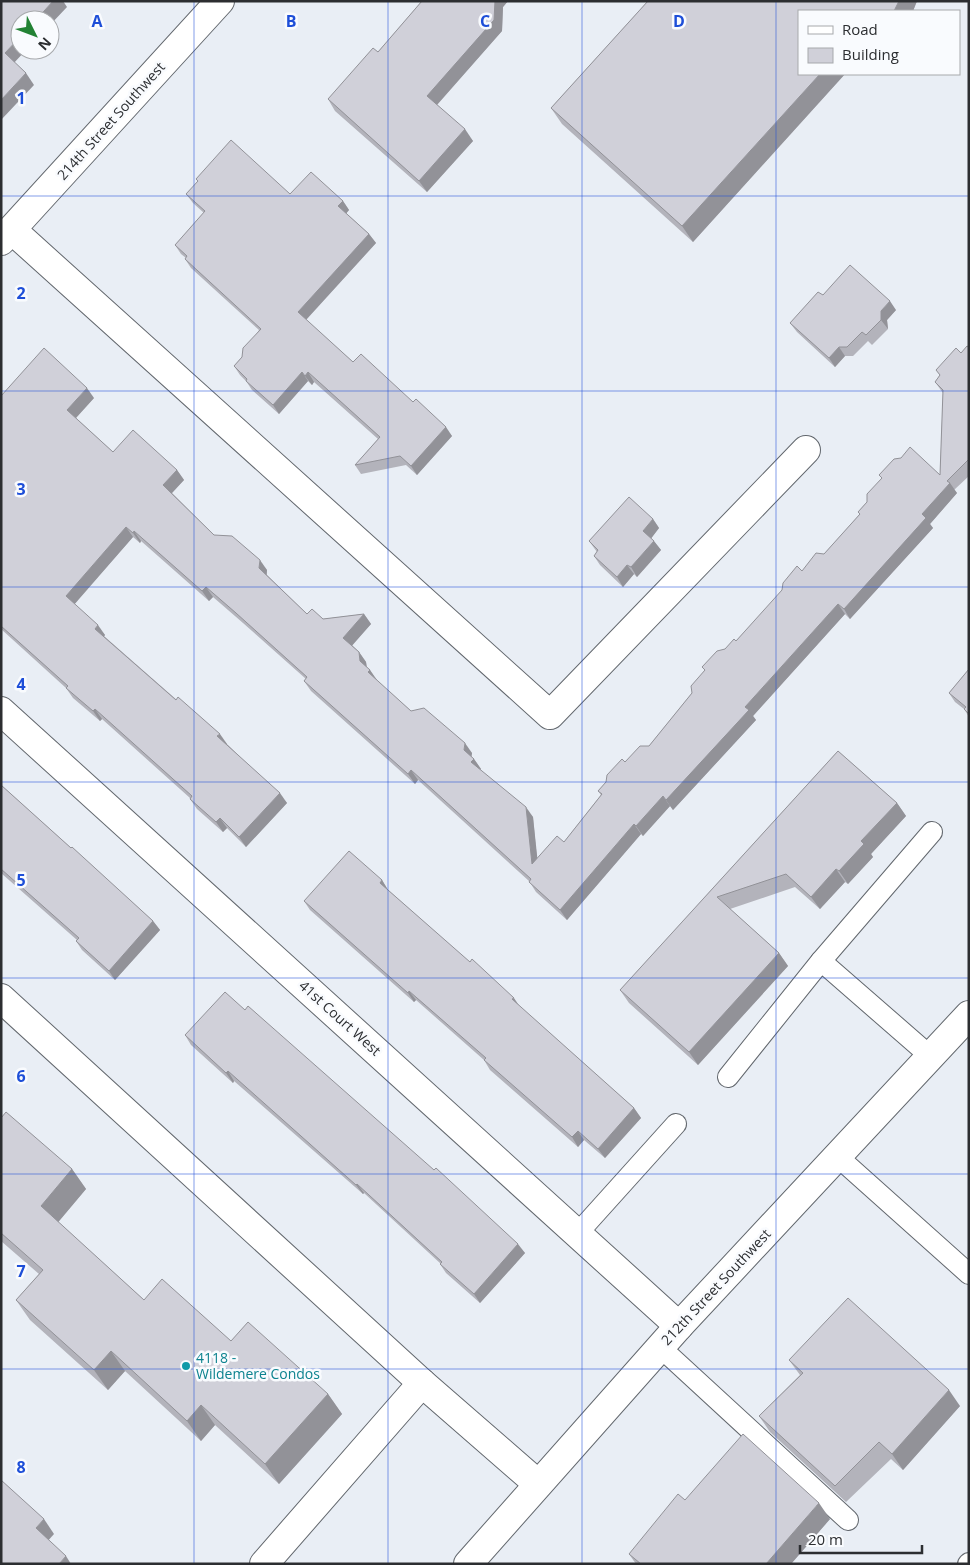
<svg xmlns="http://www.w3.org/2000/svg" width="970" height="1565" font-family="'Open Sans',sans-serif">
<rect width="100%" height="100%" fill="#e9eef5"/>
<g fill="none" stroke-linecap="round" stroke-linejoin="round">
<!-- lane casing -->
<g stroke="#62676d" stroke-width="22">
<g id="lane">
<polyline points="821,961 932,832"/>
<polyline points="728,1077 821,961 930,1056"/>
<polyline points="837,1156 969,1274"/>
<polyline points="577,1234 676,1124"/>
<polyline points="660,1347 848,1520"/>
<polyline points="968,1564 969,1563"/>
</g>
</g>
<!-- street casing -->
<g stroke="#62676d" stroke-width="30">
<g id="street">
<polyline points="12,230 550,715 806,450"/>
<polyline points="1,711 679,1326"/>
<polyline points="1,998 422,1383 538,1484"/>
<polyline points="264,1564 422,1383"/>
</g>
</g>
<!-- secondary casing -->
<g stroke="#62676d" stroke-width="30">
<g id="secondary">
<polyline points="1,241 220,1"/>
<polyline points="468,1564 679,1326 969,1015"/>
</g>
</g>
<!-- lane -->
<use href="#lane" stroke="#fff" stroke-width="20"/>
<!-- street -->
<use href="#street" stroke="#fff" stroke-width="28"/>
<!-- secondary -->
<use href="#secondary" stroke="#fff" stroke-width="28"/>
</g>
<!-- wall -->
<g fill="#b3b3bb">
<polygon points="422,1 508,1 503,7 502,31 437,105 473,141 427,192 335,111 328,99 378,52"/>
<polygon points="648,1 917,1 913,11 799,11 799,74 847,74 845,74 693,242 562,124 551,108"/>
<polygon points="186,194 290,194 343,201 349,210 346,213 369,234 376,243 306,320 353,362 413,402 452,436 417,475 406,465 361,474 355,465 378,439 314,382 312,385 308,381 279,414 252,390 246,381 240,375 234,366 242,357 259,330 191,268 185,259 186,258 181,254 175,245 204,213 193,203"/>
<polygon points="823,295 896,310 887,320 888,329 872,345 868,341 853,356 845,356 835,367 797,332 790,323"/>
<polygon points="969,347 969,476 954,490 957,493 930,524 933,528 850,619 845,614 753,716 756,720 673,810 670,806 643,836 641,834 567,920 536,892 529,881 418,780 415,784 311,691 304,681 306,679 243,623 213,597 209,601 141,541 140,543 133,537 74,604 105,635 104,636 227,744 287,803 246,847 227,828 223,832 197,809 190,799 190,798 102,719 100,721 73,698 66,688 1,629 1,396 94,398 76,418 113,452 177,470 184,480 172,493 214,535 267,570 267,575 307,614 323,619 364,614 371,624 352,645 359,652 366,662 367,667 370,670 376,680 411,711 472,753 471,757 474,759 481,769 480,770 533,817 537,859 564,842 601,795 598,791 625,762 649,746 692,693 705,670 702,667 725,649 736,641 802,571 824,554 860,514 858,512 867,502 882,478 879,475 940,475 943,393 935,382 940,375 936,370"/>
<polygon points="653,519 659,528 651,538 661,550 637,577 634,574 623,587 600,565 594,556 597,552 589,541"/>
<polygon points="969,669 969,717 964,709 955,702 949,693"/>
<polygon points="838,751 897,803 906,816 871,854 873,857 848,884 845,882 820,909 795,887 730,909 779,953 788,966 698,1065 629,1003 620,990"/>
<polygon points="1,785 71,848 153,921 160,930 115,980 82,950 76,941 77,940 1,873"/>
<polygon points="382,880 388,890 634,1108 641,1118 605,1158 584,1140 578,1147 490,1070 484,1060 416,1000 414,1002 310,910 304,901"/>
<polygon points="245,1010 525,1253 480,1303 446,1273 440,1264 441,1264 364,1193 363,1194 234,1081 233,1083 191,1045 185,1035"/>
<polygon points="1,1118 72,1169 86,1189 58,1222 144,1300 231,1341 328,1394 342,1414 279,1484 215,1425 201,1441 125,1371 108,1390 30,1320 16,1300 39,1274 1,1241"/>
<polygon points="789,1360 960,1406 903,1470 891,1459 846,1502 770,1432 759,1416 800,1375"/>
<polygon points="685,1500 830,1519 791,1564 636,1564 629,1554"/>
</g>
<!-- shaded-wall -->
<g fill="#929298">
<polygon points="53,1 63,1 67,7 50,25 50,20 36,20"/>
<polygon points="495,1 508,1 503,7 502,31 435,107 427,96"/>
<polygon points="899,1 917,1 913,11 894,11"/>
<polygon points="20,37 20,50 26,50 13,64 5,53"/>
<polygon points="26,73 34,85 1,120 1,100"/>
<polygon points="820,74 845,74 693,242 682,226"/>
<polygon points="465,129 473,141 427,192 419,181"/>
<polygon points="343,201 349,210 345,215 338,206"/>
<polygon points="369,234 376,243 304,322 298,312"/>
<polygon points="890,301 896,310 887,320 888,329 881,320 881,311"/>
<polygon points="839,347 845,356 835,367 829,358"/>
<polygon points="302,372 308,381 279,414 273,405"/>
<polygon points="308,372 314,382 312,385 305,376"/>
<polygon points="87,388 94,398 74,420 67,410"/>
<polygon points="446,427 452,436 417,475 411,466"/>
<polygon points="177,470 184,480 170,495 163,485"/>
<polygon points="950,483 957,493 930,524 933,528 850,619 844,609 922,514"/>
<polygon points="653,519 659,528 650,540 643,531"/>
<polygon points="126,527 133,537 73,606 66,596"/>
<polygon points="134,531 141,541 140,543 133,533"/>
<polygon points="654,541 661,550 637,577 631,567"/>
<polygon points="260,560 267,570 266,578 259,568"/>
<polygon points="627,565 634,574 623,587 617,577"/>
<polygon points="206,587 213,597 209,601 202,591"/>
<polygon points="838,604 845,614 753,716 756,720 673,810 666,800 745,707"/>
<polygon points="364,614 371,624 350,648 343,638"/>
<polygon points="98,625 105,635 102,639 95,629"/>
<polygon points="359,652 366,662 367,671 360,661"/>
<polygon points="370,670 377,680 375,682 368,672"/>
<polygon points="95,709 102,719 100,721 93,711"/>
<polygon points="220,734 227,744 224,746 217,736"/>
<polygon points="465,743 472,753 471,760 464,750"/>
<polygon points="474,759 481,769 478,772 471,762"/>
<polygon points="411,770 418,780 415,784 408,774"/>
<polygon points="280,793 287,803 246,847 239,837"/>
<polygon points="663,796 670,806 643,836 636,826"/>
<polygon points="897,803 906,816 871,854 873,857 848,884 839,871 861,841"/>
<polygon points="526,807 533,817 539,874 532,864"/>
<polygon points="220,818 227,828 223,832 216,822"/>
<polygon points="634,824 641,834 567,920 560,910"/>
<polygon points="836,869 845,882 820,909 811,897"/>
<polygon points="382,880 388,890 386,892 380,883"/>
<polygon points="153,921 160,930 115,980 109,971"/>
<polygon points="779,953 788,966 698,1065 689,1052"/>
<polygon points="409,991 416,1000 414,1002 408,993"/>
<polygon points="514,998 520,1007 512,999"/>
<polygon points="228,1071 234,1081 233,1083 226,1073"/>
<polygon points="634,1108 641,1118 605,1158 598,1149"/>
<polygon points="578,1131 584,1140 578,1147 572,1137"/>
<polygon points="72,1169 86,1189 55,1226 41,1206"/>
<polygon points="357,1184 364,1193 363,1194 356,1185"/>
<polygon points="518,1244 525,1253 480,1303 474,1294"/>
<polygon points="111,1351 125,1371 108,1390 94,1370"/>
<polygon points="949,1390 960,1406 903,1470 892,1454"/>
<polygon points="328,1394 342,1414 279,1484 265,1464"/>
<polygon points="201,1405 215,1425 201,1441 187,1421"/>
<polygon points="819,1503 830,1519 791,1564 766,1564"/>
<polygon points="44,1519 54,1534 46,1543 36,1528"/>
<polygon points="66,1556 71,1564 59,1564"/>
</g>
<!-- building -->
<g fill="#d0d0d9" stroke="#929298">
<polygon points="1,1 53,1 36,20 20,20 20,37 5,53 26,73 1,100"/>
<polygon points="422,1 495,1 494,20 427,96 465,129 419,181 328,99 373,48 378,52"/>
<polygon points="648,1 899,1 894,11 799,11 799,74 820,74 682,226 551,108"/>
<polygon points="231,140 290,194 311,172 343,201 338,206 369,234 298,312 353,362 361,354 413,402 416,399 446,427 411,466 400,456 355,465 380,437 308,372 305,376 302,372 273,405 246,381 247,379 234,366 242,357 243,348 261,329 185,259 187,256 175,245 205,211 186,194 198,181 196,179"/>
<polygon points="850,265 890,301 881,311 881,320 866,335 862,332 847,347 839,347 829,358 790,323 818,292 823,295"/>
<polygon points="967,346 969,347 969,459 947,481 950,483 922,514 926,518 844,609 838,604 745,707 749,710 666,800 663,796 636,826 634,824 560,910 529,882 531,879 411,770 408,774 304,681 307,677 236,613 206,587 202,591 134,531 133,533 126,527 66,596 98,625 95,629 176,700 178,697 220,734 217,736 280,793 239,837 220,818 216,822 190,799 192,796 95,709 93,711 66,688 68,686 1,626 1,396 44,348 87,388 67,410 113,452 133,430 177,470 163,485 214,535 232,536 260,560 259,568 307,614 312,609 323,619 364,614 343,638 359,652 360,661 370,670 368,672 411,711 424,708 465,743 464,750 474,759 471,762 526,807 532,864 557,836 564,842 602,794 598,791 606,782 607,775 622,759 625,762 640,746 649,746 692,693 691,686 705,670 702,667 717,651 725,649 734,639 736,641 782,590 783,583 797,566 802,571 816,553 824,554 860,514 858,512 867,502 867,494 882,478 879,475 894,459 901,458 910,447 940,475 943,390 935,382 940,375 936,370 956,348 961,353"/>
<polygon points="629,497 653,519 643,531 654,541 631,567 627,565 617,577 594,556 598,550 589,541"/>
<polygon points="969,669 969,714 964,709 966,707 949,693"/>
<polygon points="838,751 897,803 861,841 864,844 839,871 836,869 811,897 786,874 717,897 779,953 689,1052 620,990"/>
<polygon points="1,785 71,848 72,847 153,921 109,971 76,941 79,938 1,869"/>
<polygon points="349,851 382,880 380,883 470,962 472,959 514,998 512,999 634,1108 598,1149 578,1131 572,1137 484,1060 486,1058 409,991 408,993 304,901"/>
<polygon points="225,992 245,1010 248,1006 434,1170 436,1168 518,1244 474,1294 440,1264 442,1262 357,1184 356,1185 228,1071 226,1073 185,1035"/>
<polygon points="6,1112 72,1169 41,1206 144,1300 162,1279 231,1341 248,1322 328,1394 265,1464 201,1405 187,1421 111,1351 94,1370 16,1300 43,1270 1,1233 1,1118"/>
<polygon points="848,1298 949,1390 892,1454 879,1442 835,1486 759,1416 803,1373 789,1360"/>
<polygon points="743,1434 819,1503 766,1564 641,1564 629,1554 678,1494 685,1500"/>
<polygon points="1,1480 44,1519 36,1528 66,1556 59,1564 1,1564"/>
</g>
<!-- grid -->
<path fill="none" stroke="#1d4ed8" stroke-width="1" stroke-opacity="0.55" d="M194 1V1564M388 1V1564M582 1V1564M776 1V1564M1 196H969M1 391H969M1 587H969M1 782H969M1 978H969M1 1174H969M1 1369H969"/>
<!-- markers -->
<circle fill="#0f9aa8" stroke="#f9fbfe" stroke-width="2" cx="186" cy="1366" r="5"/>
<g text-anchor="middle" stroke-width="5" stroke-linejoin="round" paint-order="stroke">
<!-- street labels -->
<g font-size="14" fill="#2c2e31" stroke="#f9fbfe">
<text transform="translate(111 121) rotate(-48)" y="5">214th Street Southwest</text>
<text transform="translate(340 1018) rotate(42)" y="5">41st Court West</text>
<text transform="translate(716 1287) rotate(-47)" y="5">212th Street Southwest</text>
</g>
<!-- culture labels -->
<g font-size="14" fill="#0d838f" stroke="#f9fbfe" text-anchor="start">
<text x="196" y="1363">4118 -<tspan x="196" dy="16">Wildemere Condos</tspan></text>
</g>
</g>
<g font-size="16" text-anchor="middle" font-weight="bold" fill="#1d4ed8" stroke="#f9fbfe" stroke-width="5" stroke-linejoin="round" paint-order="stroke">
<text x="97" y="27">A</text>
<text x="291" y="27">B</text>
<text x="485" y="27">C</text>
<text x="679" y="27">D</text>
<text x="21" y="104">1</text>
<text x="21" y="299">2</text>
<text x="21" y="495">3</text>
<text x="21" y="690">4</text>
<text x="21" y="886">5</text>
<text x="21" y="1082">6</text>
<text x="21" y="1277">7</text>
<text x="21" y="1473">8</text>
</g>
<!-- border -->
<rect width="970" height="1565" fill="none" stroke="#2c2e31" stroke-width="5"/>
<!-- legend -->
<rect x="798" y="10" width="162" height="65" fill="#f9fbfe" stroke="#a7a9ac"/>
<rect x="808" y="26" width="25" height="8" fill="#ffffff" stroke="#a7a9ac"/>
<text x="842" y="35" font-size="15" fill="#2c2e31">Road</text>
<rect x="808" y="48" width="25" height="15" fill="#d0d0d9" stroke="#a7a9ac"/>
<text x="842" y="60" font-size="15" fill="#2c2e31">Building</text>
<!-- north arrow -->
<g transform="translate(35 35) rotate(132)"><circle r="24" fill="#f9fbfe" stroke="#a7a9ac"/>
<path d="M0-4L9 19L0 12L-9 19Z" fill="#228234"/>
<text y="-8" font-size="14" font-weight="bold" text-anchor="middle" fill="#2c2e31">N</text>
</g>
<!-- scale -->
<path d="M800 1545v8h122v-8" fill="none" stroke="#2c2e31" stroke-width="2.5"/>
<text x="808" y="1545" font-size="15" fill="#2c2e31" stroke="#f9fbfe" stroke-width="4" paint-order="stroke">20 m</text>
</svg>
